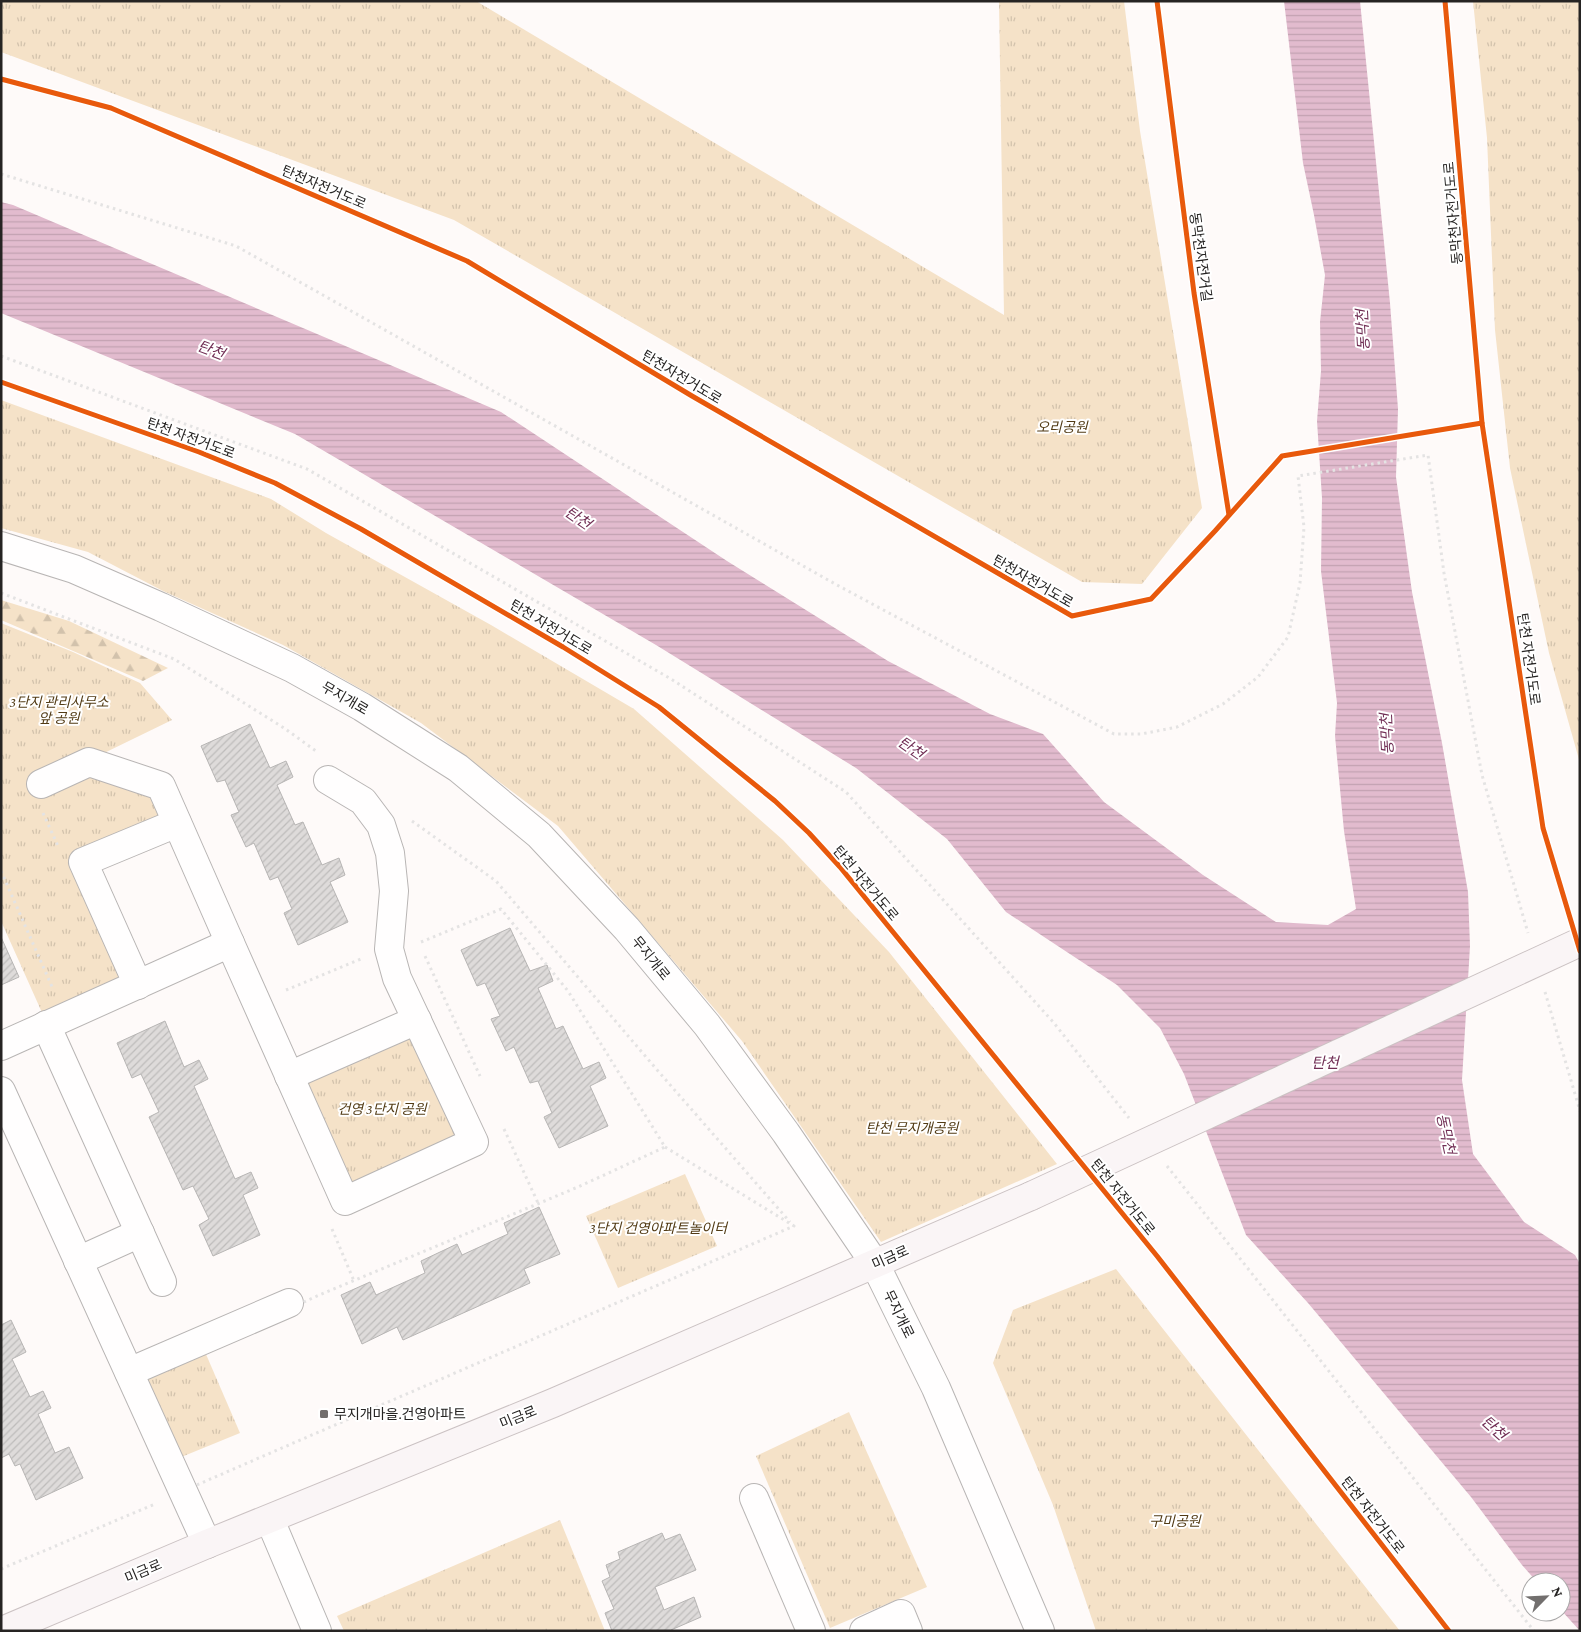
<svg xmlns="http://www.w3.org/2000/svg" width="1581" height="1632" font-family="'Crimson Pro','Noto Sans KR',serif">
<defs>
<pattern id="forest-firs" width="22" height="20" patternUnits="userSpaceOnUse" patternTransform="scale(1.25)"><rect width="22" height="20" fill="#f5e2c8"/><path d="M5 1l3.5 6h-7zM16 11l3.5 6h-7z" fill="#d2c2ac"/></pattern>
<pattern id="park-tufts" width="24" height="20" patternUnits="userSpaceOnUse" patternTransform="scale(1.25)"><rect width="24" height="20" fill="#f5e2c8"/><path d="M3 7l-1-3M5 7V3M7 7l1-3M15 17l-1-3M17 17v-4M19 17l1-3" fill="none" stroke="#d2c2ac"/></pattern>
<pattern id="water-rules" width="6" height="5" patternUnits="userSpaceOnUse" patternTransform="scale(1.25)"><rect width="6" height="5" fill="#e2bbce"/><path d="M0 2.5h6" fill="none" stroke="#c2a1b1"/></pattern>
<pattern id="building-hatch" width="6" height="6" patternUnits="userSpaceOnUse" patternTransform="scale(1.25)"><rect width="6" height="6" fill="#dedbda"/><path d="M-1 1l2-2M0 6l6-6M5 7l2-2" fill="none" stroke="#bebcbb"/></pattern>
</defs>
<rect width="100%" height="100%" fill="#fefaf9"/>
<!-- forest -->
<polygon fill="url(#forest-firs)" points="1,600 69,621 168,668 143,681 1,620"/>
<!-- park -->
<g fill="url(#park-tufts)">
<polygon points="1,1 476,1 1004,315 999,1 1124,1 1140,131 1202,508 1142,584 1082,582 454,220 1,52"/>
<polygon points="1473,1 1580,1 1580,763 1549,653 1510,468 1495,330 1487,138"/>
<polygon points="1,400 271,499 326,533 491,625 634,709 783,840 889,952 1057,1164 881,1242 742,1041 558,826 421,723 283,645 163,591 88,552 1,528"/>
<polygon points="1,623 73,652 140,683 172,720 61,774 89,762 161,786 177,823 83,862 138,985 44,1017 1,921"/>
<polygon points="415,1025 467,1139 347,1196 294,1078"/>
<polygon points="685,1174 717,1246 618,1288 586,1216"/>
<polygon points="1116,1269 1400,1631 1096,1631 1053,1505 993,1363 1013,1310"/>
<polygon points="202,1345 240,1433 174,1460 135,1374"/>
<polygon points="849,1412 927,1587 830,1628 756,1456"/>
<polygon points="560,1520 605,1631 344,1631 337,1616"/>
</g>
<!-- water -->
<polygon fill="url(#water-rules)" points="1284,1 1360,1 1390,303 1398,409 1396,477 1412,592 1442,743 1468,892 1470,946 1462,1080 1473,1154 1524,1222 1575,1255 1580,1264 1580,1631 1561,1610 1561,1582 1537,1582 1522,1565 1471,1497 1308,1303 1246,1235 1184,1074 1160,1028 1117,985 1006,912 947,839 856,768 656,645 295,434 1,313 1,202 13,205 501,412 727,561 888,661 990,714 1043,734 1104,802 1203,875 1276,922 1328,925 1356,909 1344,831 1335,736 1337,703 1321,571 1322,498 1317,421 1321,371 1320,322 1325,275 1314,215 1303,163"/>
<!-- building -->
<g fill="url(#building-hatch)" stroke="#b7b5b4">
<polygon points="250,724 270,768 286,761 293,777 277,785 295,825 303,822 322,865 339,858 345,875 330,882 348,922 298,945 284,913 292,909 278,877 270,880 254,843 246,847 231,815 239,812 225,780 217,782 201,746"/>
<polygon points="510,928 530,971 547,965 553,981 538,988 556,1029 563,1026 583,1069 599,1062 606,1078 590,1086 608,1126 559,1148 544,1117 552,1113 538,1081 530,1083 514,1047 506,1051 491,1019 500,1016 485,983 477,986 461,950"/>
<polygon points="1,937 19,977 1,985"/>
<polygon points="165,1021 184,1067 199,1060 208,1079 194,1086 235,1179 251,1172 258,1188 243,1195 260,1235 213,1256 199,1225 209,1219 193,1186 183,1190 149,1117 159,1112 141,1074 132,1078 117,1043"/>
<polygon points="539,1207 560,1254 524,1269 530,1283 403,1340 397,1327 362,1344 341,1295 370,1282 376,1295 425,1273 421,1261 457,1244 462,1255 508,1234 504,1223"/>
<polygon points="11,1320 26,1352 12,1359 30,1397 43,1391 51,1408 38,1414 55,1453 69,1447 83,1478 36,1500 20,1464 15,1466 9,1454 1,1458 1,1325"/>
<polygon points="662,1533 665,1540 680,1534 696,1570 655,1587 664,1610 694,1597 701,1617 671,1630 672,1631 612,1631 605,1613 614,1609 602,1581 610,1577 606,1565 620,1559 618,1552"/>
</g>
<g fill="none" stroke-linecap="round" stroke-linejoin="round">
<!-- minor casing -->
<g stroke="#b8b5b4" stroke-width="30">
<g id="minor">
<polyline points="1,546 74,569 161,607 292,668 362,707 458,768 539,835 627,929 707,1025 786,1133 875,1264 936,1388 1040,1631"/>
<polyline points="41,784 89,762 161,786 230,943"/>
<polyline points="138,985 83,862 177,823"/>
<polyline points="46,1025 162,1282"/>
<polyline points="1,1046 230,943 345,1201 474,1142 397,978 389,949 394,891 390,853 381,825 363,801 328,780"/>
<polyline points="289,1076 417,1020"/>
<polyline points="1,1091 207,1544"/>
<polyline points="78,1261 140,1233"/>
<polyline points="129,1372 289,1303"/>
<polyline points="754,1498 811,1631"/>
<polyline points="270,1520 317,1631"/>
<polyline points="864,1631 901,1614 908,1631"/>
</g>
</g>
<!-- major casing -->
<g stroke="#cbc2c3" stroke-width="30">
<polyline id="major" points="2,1631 207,1544 553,1403 1031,1196"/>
</g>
<!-- path -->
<g stroke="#e4e3e3" stroke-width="3" stroke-dasharray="2.5 4" stroke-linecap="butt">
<polyline points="1,174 236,246 837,585 1114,734 1141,734 1177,727 1223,704 1258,677 1288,637 1300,583 1304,527 1298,476 1428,455 1444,573 1482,775 1528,933"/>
<polyline points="1,356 307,469 671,679 846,792 1054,1023 1129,1118"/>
<polyline points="1,593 174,659 284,728 316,751"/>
<polyline points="43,813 58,846"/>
<polyline points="412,821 496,881 658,1071 790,1222"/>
<polyline points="1,871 53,989"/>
<polyline points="421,942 501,909 568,991 665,1147"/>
<polyline points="425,956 480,1076"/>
<polyline points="286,990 361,959"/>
<polyline points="1545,992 1580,1111"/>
<polyline points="504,1129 538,1203"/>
<polygon points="665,1147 794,1226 192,1487 143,1377 317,1296 578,1187"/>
<polyline points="1167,1166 1534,1631"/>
<polyline points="332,1229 354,1281"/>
<polyline points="1,1569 155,1504"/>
</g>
<!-- minor -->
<use href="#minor" stroke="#fffefe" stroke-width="28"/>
<!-- major -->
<use href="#major" stroke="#faf5f6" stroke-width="28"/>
<!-- major-bridge casing -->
<g stroke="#cbc2c3" stroke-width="30" stroke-linecap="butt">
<polyline id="major-bridge" points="1031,1196 1580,942"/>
</g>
<!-- major-bridge -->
<use href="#major-bridge" stroke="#faf5f6" stroke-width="28"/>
<!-- cycleway casing -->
<g stroke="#fff" stroke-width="8">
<g id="cycleway">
<polyline points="1157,1 1194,293 1229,515"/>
<polyline points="1445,1 1482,423"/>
<polyline points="1,79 111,108 467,261 692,396 1072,616 1151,599 1215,531 1282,456 1482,423 1543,828 1580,951"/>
<polyline points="1,382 199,452 275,483 361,529 563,647 659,707 775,801 809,833 840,867 1157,1256 1449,1631"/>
</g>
</g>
<!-- cycleway -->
<use href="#cycleway" stroke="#e8590c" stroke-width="5"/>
</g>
<!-- markers -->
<rect fill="#726f6e" stroke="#fff" stroke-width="2" x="319" y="1409" width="10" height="10" rx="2.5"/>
<g text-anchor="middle" stroke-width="4" stroke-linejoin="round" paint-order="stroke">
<!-- street labels -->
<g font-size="14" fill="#262423" stroke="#fff">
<text transform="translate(324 187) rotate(23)" y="5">탄천자전거도로</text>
<text transform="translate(1453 213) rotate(-95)" y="5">동막천자전거도로</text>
<text transform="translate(1201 257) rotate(82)" y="5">동막천자전거길</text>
<text transform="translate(682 377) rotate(31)" y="5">탄천자전거도로</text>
<text transform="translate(191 438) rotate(20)" y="5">탄천 자전거도로</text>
<text transform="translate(1033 581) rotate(30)" y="5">탄천자전거도로</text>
<text transform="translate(551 627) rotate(31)" y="5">탄천 자전거도로</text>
<text transform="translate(1529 659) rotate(82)" y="5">탄천 자전거도로</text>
<text transform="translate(345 698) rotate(30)" y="5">무지개로</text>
<text transform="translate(866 883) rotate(50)" y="5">탄천 자전거도로</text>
<text transform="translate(651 958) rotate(51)" y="5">무지개로</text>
<text transform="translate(1123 1197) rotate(51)" y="5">탄천 자전거도로</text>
<text transform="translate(890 1257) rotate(-24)" y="5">미금로</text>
<text transform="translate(899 1314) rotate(64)" y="5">무지개로</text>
<text transform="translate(518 1417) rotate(-22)" y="5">미금로</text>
<text transform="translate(1373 1515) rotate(52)" y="5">탄천 자전거도로</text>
<text transform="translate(143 1571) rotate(-23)" y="5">미금로</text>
</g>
<!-- park labels -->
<g font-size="14" font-style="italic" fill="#523b15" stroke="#fff">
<text x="1062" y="432">오리공원</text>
<text x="59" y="707">3단지 관리사무소<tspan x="59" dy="16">앞 공원</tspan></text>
<text x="382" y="1114">건영 3단지 공원</text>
<text x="912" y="1133">탄천 무지개공원</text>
<text x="658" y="1233">3단지 건영아파트놀이터</text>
<text x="1175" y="1526">구미공원</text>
</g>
<!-- poi labels -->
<g font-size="14" fill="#262423" stroke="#fff" text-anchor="start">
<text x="334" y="1419">무지개마을.건영아파트</text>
</g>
<!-- water labels -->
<g font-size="15" font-style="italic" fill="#712f55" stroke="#fff">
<text transform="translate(1363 330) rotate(-93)" y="5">동막천</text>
<text transform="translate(211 350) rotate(21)" y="5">탄천</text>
<text transform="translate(578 518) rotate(35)" y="5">탄천</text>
<text transform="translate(1387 734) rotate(-93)" y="5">동막천</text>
<text transform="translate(911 748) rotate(35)" y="5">탄천</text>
<text x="1325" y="1068">탄천</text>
<text transform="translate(1446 1134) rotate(78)" y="5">동막천</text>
<text transform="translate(1494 1428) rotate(42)" y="5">탄천</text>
</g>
</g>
<!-- border -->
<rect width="1581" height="1632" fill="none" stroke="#262423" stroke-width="5"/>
<!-- north arrow -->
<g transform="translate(1546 1597) rotate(66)"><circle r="24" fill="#ffffff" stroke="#a8a7a7"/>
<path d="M0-4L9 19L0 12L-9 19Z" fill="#726f6e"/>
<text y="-8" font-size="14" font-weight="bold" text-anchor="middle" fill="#262423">N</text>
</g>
</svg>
